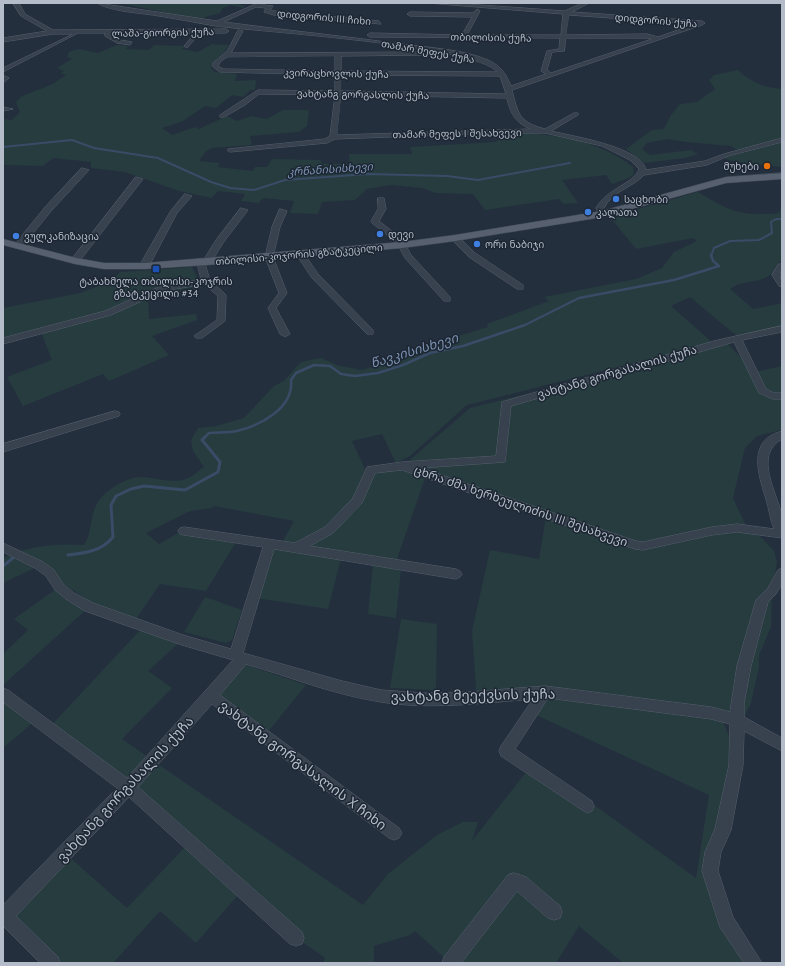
<svg xmlns="http://www.w3.org/2000/svg" width="785" height="966" font-family="'PT Sans','Noto Sans Georgian',sans-serif">
<rect width="100%" height="100%" fill="#242f3e"/>
<!-- green -->
<g fill="#263c3f">
<polygon points="120,3 230,3 246,6 243,8 231,5 223,8 220,13 202,18 181,16"/>
<path d="M212 44 229 45C224 55 215 57 211 68L215 72 237 74 235 81 256 80 255 90H251L243 97 232 95 216 108 205 106 183 121 162 128 172 135 195 127 199 129 227 116 237 121 252 116 267 119 283 110H309L307 126 299 132 250 136 252 145 212 148 206 151 199 161 220 163 217 167 253 171 255 167H267L272 159 320 160 323 164H350L349 154H412L410 147 496 142 504 132C548 133 598 139 633 167L634 174 629 178 612 184 606 175 562 180 578 203 564 204 559 199 485 210 473 194 436 193 422 188 391 185 367 189 355 200 322 202 318 214 290 213 294 201 263 198 259 203 241 201 245 194 218 191 212 198 179 191 125 172 91 168V162L53 158 43 166 3 165V119L12 120 20 112 16 102 22 96 53 84 66 75 61 73 64 71 57 68 72 59 67 57 69 52 78 49 98 53 117 45 128 46 126 49 149 50 154 45 185 46 182 49 198 52Z"/>
<path d="M738 70C750 82 765 88 782 89V167L749 164 725 159 722 154 737 150 731 146 686 142 667 139 647 143 642 149 650 155 691 150 698 154 685 158 644 163 626 149 652 130 664 129 671 115 680 104 697 102 715 89 709 80 714 75Z"/>
<path d="M698 192C729 211 742 217 779 213L782 206V260C776 264 773 274 767 277 754 284 741 280 730 289L753 309 782 303V327L738 337 690 297 671 306 713 343 467 405 410 456 396 463 382 434 352 441 365 469 355 499 327 528 297 546 282 543 294 521 214 506 212 508 190 511 146 533 159 544 178 533 236 542 206 591 160 584 136 619 94 604 65 585 60 587 89 607 3 685V654L28 630 14 619 59 587 39 566 3 583V558C27 546 56 543 84 545 93 531 89 513 100 499 106 490 128 477 140 477 155 477 170 484 186 479 192 477 198 471 204 467L193 451 191 440 198 428 216 426 244 418 274 386 284 381 301 362 321 358 337 365 361 370 387 363 433 344 488 327 487 324 549 301 544 297 636 279 662 268 674 252 697 241 693 238 636 249 610 217Z"/>
<polygon points="192,267 202,288 148,294 149,319 196,314 197,320 152,336 169,355 109,381 103,374 23,406 7,377 52,360 40,329 3,339 3,308 80,293 110,282 120,272"/>
<polygon points="728,344 755,372 782,366 782,430 757,436 745,448 733,498 746,526 642,543 404,465 470,408"/>
<polygon points="401,468 425,478 396,562 304,547 330,532 373,472"/>
<polygon points="546,517 635,547 737,530 753,532 763,539 774,551 777,562 772,591 771,627 759,655 759,667 751,703 744,717 711,707 552,687 476,690 472,631 490,550 539,559"/>
<polygon points="274,546 341,559 328,609 256,598"/>
<polygon points="373,564 401,569 396,618 368,614"/>
<polygon points="205,597 242,610 232,640 226,643 184,632"/>
<polygon points="401,619 437,624 436,690 390,688"/>
<polygon points="143,627 182,640 148,671 172,688 122,739 152,760 128,787 49,728"/>
<polygon points="244,664 306,685 267,733 218,698"/>
<polygon points="3,694 37,719 3,748"/>
<polygon points="547,695 722,719 732,744 719,826 708,852 749,963 623,963 579,926 556,963 450,963 415,931 410,935 374,946 374,963 323,963 325,958 298,939 133,785 155,762 363,905 388,874 437,835 463,822 478,822 472,841 534,762 696,878 709,795 534,714"/>
<polygon points="188,844 239,894 196,943 160,911 113,963 58,963 10,915 67,855 127,908"/>
</g>
<g fill="none" stroke-linecap="round" stroke-linejoin="round">
<!-- stream-far2 -->
<g stroke="#394c67" stroke-width="2">
<polyline points="3,147 72,140 94,148 158,158 211,182 230,188 254,190 285,180 368,174 447,176 478,180 570,163"/>
<polyline points="711,256 714,248 730,241 759,240 772,233 771,222 776,219 782,219"/>
</g>
<!-- stream-far1 -->
<path stroke="#394c67" stroke-width="2.5" d="M204 438 209 433C218 432 228 433 237 431 261 425 294 408 291 380L296 373 314 365 330 366 341 374 355 376 378 373 403 365 430 353 463 346 525 325 579 298 674 280 719 266 713 261 711 255"/>
<!-- stream -->
<g stroke="#394c67" stroke-width="3">
<path d="M68 555C85 553 102 551 113 537L111 505 116 496 131 489 144 486 185 490 218 472 220 462 202 440 205 437"/>
<polyline points="3,566 13,558"/>
</g>
<!-- minor casing -->
<g stroke="#565f6c" stroke-width="1">
<g id="minor">
<polygon points="13,3 19,3 25,14 53,30 226,29 229,31 226,33 200,33 187,48 184,46 195,33 111,33 120,40 132,42 130,45 117,43 105,36 105,33 78,33 3,72 3,68 73,34 53,34 3,42 3,38 47,31 21,16"/>
<path d="M97 3 217 21 258 3H266L263 5 273 6 270 10 274 11 379 21 381 24 274 15 264 12 266 8 256 7 224 22C283 30 343 36 402 44 430 48 462 49 488 60 501 66 506 74 511 86L546 74 541 71 547 51 559 49 560 38 370 37 367 35 370 33 462 35 472 17 410 16 407 14 410 12 473 13 477 9 480 11 467 35H561L563 14 428 3H452L565 11 582 3H589L572 12 702 21 705 23 702 25 512 90C518 113 518 122 545 129L574 113H578V115L551 131C571 136 642 147 646 170L705 161 724 154 782 138V142L728 156 707 165 644 175C632 188 612 191 604 208L607 214 603 216H600L596 208C607 188 634 184 639 169L630 160 602 146 545 133H496L335 139 327 143 230 152 227 150 228 149 325 139 330 136 335 95 259 94 245 105 224 117H220V115L258 90 335 91V75L220 72 213 67V63L228 50 238 30 243 31 231 53 424 52 426 55 341 56V71L497 72C476 45 261 32 216 26 198 23 178 19 159 16 143 13 111 12 97 3ZM569 15 695 24 658 37 647 34 566 35ZM566 38H647L652 39 551 73 547 70 552 52 564 51ZM335 56V71L223 69 218 66 221 61 227 57ZM341 75 500 76 506 94 341 91ZM341 95 507 98C510 113 516 124 531 129L337 135Z"/>
<polygon points="3,75 9,78 3,83"/>
<polygon points="3,107 13,109 3,111"/>
<polygon points="82,168 89,170 52,210 21,248 15,248 15,244 46,206"/>
<polygon points="136,177 143,179 78,263 72,263 72,259"/>
<polygon points="185,194 192,196 177,213 148,268 142,268 142,261 170,212"/>
<polygon points="378,198 384,198 386,209 379,221 403,240 411,255 450,297 450,301 444,301 405,258 397,243 372,223 371,221 378,209"/>
<polygon points="241,208 248,210 223,243 210,264 205,264 210,280 226,295 225,321 202,338 196,338 194,336 217,320 218,296 204,284 164,291 111,315 3,344 3,338 105,311 159,287 201,279 197,263 203,261 216,240"/>
<polygon points="280,209 287,211 280,227 273,257 287,293 276,308 290,334 285,337 280,334 268,308 279,293 265,257 272,227"/>
<polygon points="452,236 458,236 475,253 523,285 523,289 517,289 469,257 452,240"/>
<polygon points="297,252 303,252 318,274 373,330 373,334 367,334 312,278 296,254"/>
<polygon points="779,264 782,264 780,275 782,287 779,286 772,275"/>
<path d="M782 326V332L742 340 766 389 774 393H782V399H773L759 393 734 342 511 406 505 462 421 468 636 541 643 542 712 527 737 524 774 529C770 519 769 509 766 499 758 474 747 440 782 431V439C753 455 777 492 782 516 783 523 782 531 782 538L737 532 712 535 643 550 635 549 402 470 375 473 362 503 333 533 310 546 456 569 460 571 462 574 460 577 456 579 274 549 243 653 342 681 381 690 424 693 468 692 545 686 711 707 730 712 737 666 756 600 768 588 778 570 782 568V584L776 594 768 602 751 666 744 703V717L782 738V751L744 731 743 765 731 830 721 852 718 871 733 917 762 963H744L720 927 702 871 705 852 715 829 729 765 730 724 711 719 548 698 515 749 592 801 594 806 592 811 587 813 501 756 499 751 501 746 533 699C483 703 431 710 381 702 335 695 290 677 246 664L220 695 399 828 402 833 399 838 394 840 389 838 212 704 138 787 302 932 304 938 302 944 296 946 290 944 129 797 16 916 58 957 60 963H40L3 926V905L117 788 3 702V688L8 690 127 778 233 660 182 645 85 611 66 599 55 590 46 576 35 568 3 552V543L43 562 54 570 63 584 74 593 93 603 183 635 231 649 263 547 184 535 180 534 178 531 180 528 184 527 295 543 325 527 353 498 367 467 402 462 496 456 502 402 714 341Z"/>
<polygon points="115,411 119,412 120,414 119,416 3,452 3,444"/>
<polygon points="514,873 526,877 560,906 562,912 560,918 554,920 548,918 517,891 461,963 442,963 444,957 508,875"/>
</g>
</g>
<!-- major casing -->
<g stroke="#414a57" stroke-width="1">
<polygon id="major" points="782,173 782,179 726,183 603,217 455,241 402,248 207,265 145,269 104,269 75,264 3,245 3,239 76,258 104,263 145,263 402,242 455,235 602,211 726,177"/>
</g>
<!-- minor -->
<use href="#minor" fill="#38414e" fill-rule="evenodd"/>
<!-- major -->
<use href="#major" fill="#56606e" fill-rule="evenodd"/>
</g>
<!-- markers -->
<circle fill="#e8710a" stroke="#1d2633" stroke-width="1.5" cx="767" cy="166" r="4"/>
<g fill="#3f7fe0" stroke="#1d2633" stroke-width="1.5">
<circle cx="616" cy="199" r="4"/>
<circle cx="588" cy="212" r="4"/>
<circle cx="380" cy="234" r="4"/>
<circle cx="16" cy="236" r="4"/>
<circle cx="477" cy="244" r="4"/>
</g>
<rect fill="#1a4fb4" stroke="#1d2633" stroke-width="1.5" x="152" y="265" width="8" height="8" rx="2"/>
<g text-anchor="middle" stroke-width="3" stroke-linejoin="round" paint-order="stroke">
<!-- far-street labels -->
<g font-size="10" fill="#b4bcc9" stroke="#1d2633">
<text transform="translate(324 17) rotate(5)" y="4">დიდგორის III ჩიხი</text>
<text transform="translate(656 20) rotate(5)" y="4">დიდგორის ქუჩა</text>
<text transform="translate(163 32) rotate(-1)" y="4">ლაშა-გიორგის ქუჩა</text>
<text transform="translate(491 37) rotate(1)" y="4">თბილისის ქუჩა</text>
<text transform="translate(428 51) rotate(10)" y="4">თამარ მეფეს ქუჩა</text>
<text transform="translate(336 73) rotate(1)" y="4">კვირაცხოვლის ქუჩა</text>
<text transform="translate(363 94) rotate(1)" y="4">ვახტანგ გორგასლის ქუჩა</text>
<text transform="translate(457 133) rotate(-1)" y="4">თამარ მეფეს I შესახვევი</text>
<text transform="translate(299 254) rotate(-5)" y="4">თბილისი-კოჯორის გზატკეცილი</text>
</g>
<!-- far-poi labels -->
<g font-size="10" fill="#b4bcc9" stroke="#1d2633" text-anchor="start">
<text x="759" y="170" text-anchor="end">მუხები</text>
<text x="624" y="203">საცხობი</text>
<text x="596" y="216">კალათა</text>
<text x="388" y="238">დევი</text>
<text x="24" y="240">ვულკანიზაცია</text>
<text x="485" y="248">ორი ნაბიჯი</text>
<text x="156" y="285" text-anchor="middle">ტაბახმელა თბილისი-კოჯრის<tspan x="156" dy="12">გზატკეცილი #34</tspan></text>
</g>
<!-- far-water labels -->
<g font-size="11" font-style="italic" fill="#7c92b1" stroke="#1d2633">
<text transform="translate(330 169) rotate(-4)" y="4">კრწანისისხევი</text>
</g>
<!-- street labels -->
<g font-size="12" fill="#b4bcc9" stroke="#1d2633">
<text transform="translate(617 372) rotate(-16)" y="4">ვახტანგ გორგასალის ქუჩა</text>
<text transform="translate(521 506) rotate(19)" y="4">ცხრა ძმა ხერხეულიძის III შესახვევი</text>
</g>
<!-- water labels -->
<g font-size="13" font-style="italic" fill="#7c92b1" stroke="#1d2633">
<text transform="translate(414 350) rotate(-17)" y="5">წავკისისხევი</text>
</g>
<!-- near-street labels -->
<g font-size="14" fill="#b4bcc9" stroke="#1d2633">
<text transform="translate(473 695) rotate(-1)" y="5">ვახტანგ მეექვსის ქუჩა</text>
<text transform="translate(303 765) rotate(37)" y="5">ვახტანგ გორგასალის X ჩიხი</text>
<text transform="translate(125 789) rotate(-47)" y="5">ვახტანგ გორგასალის ქუჩა</text>
</g>
</g>
<!-- border -->
<rect width="785" height="966" fill="none" stroke="#b4bcc9" stroke-width="8"/>
</svg>
